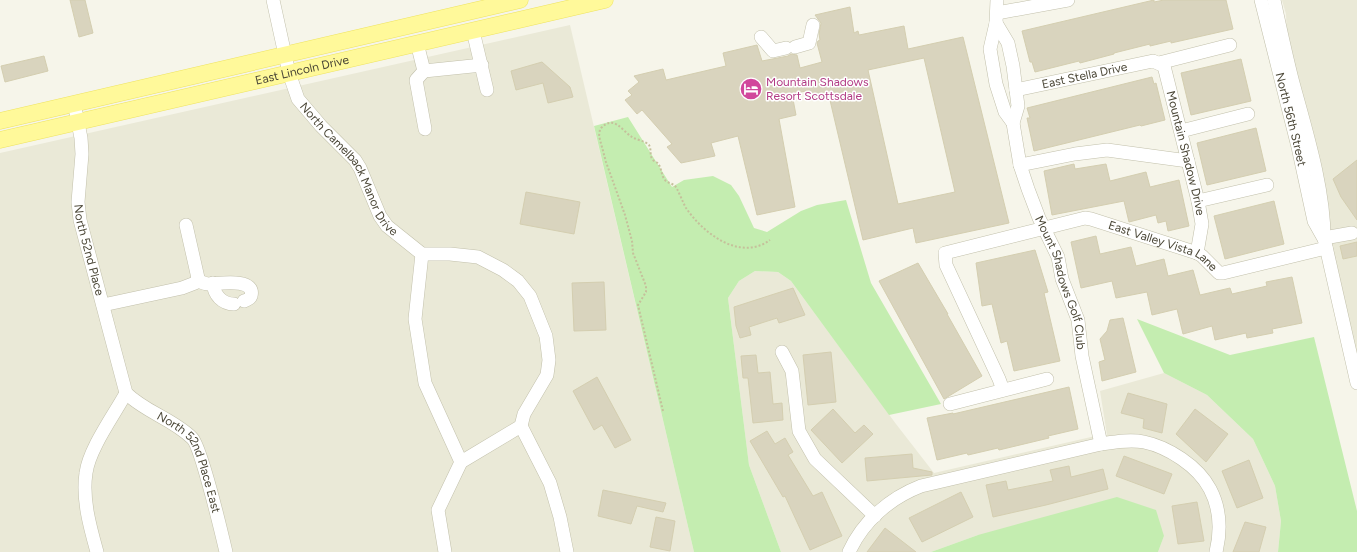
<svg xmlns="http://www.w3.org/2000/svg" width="1357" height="552" font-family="Figtree,sans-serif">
<rect width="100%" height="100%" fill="#f6f5ea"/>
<!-- residential -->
<g fill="#eae9d7">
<polygon points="1282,0 1357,0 1357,359 1287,40 1286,14"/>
<polygon points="570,25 694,552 0,552 0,153"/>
<polygon points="755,271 778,272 791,281 896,424 934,473 1091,437 1107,435 1100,391 1164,373 1207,395 1253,439 1275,486 1281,521 1278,552 1158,552 1164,536 978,535 931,552 781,552 749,465 728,298 739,281"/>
</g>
<!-- green -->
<g fill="#c4edb0">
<polygon points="628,117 672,187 684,180 713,176 731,185 739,196 754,228 767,232 801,211 817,205 846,200 871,283 941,404 889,415 791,281 778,272 755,271 739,281 728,298 749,465 781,552 694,552 594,126"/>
<polygon points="1137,319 1230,355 1314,337 1357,511 1357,552 1278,552 1281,521 1275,486 1253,439 1207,395 1164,373"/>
<polygon points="1117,497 1156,510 1164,536 1158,552 931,552 978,535"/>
</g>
<!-- building -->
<g fill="#d9d4be" stroke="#d4ceb0" fill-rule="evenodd">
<polygon points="70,0 85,0 93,33 79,37"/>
<polygon points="1154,0 1154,2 1164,0 1226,0 1233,29 1171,43 1171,41 1150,46 1150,44 1114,53 1114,54 1080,63 1079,61 1035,72 1032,62 1030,62 1022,31"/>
<path d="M850 7 854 33 858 31 859 35 904 26 908 49 963 37 1009 223 916 243 913 228 863 240 829 96 812 100 810 90 792 94 796 115 779 119 795 207 757 215 738 136 711 143 715 156 681 163 667 147 672 144 642 110 637 114 625 100 632 95 628 91 639 82 634 76 663 69 666 80 726 66 723 53 757 45 762 61 788 56 791 54 797 55 800 68 822 62 817 43 818 41 820 40 819 34 821 23 815 15ZM924 58 955 192 898 204 868 70Z"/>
<polygon points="44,56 48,71 5,82 1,66"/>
<polygon points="1241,59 1251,101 1191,115 1181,73"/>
<polygon points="542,62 570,87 573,97 548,103 543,83 516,90 511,71"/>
<polygon points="1152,77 1154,84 1156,83 1165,120 1141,126 1140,125 1034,151 1027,118 1030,118 1027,108"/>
<polygon points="1256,128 1266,171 1207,185 1197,143"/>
<polygon points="1357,160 1357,220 1341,197 1333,179"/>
<polygon points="1074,164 1075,169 1106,164 1110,181 1146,172 1150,187 1179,180 1189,226 1168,231 1166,221 1158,223 1156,215 1129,222 1124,201 1052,215 1044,171"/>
<polygon points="526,192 580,202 574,234 520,224"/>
<polygon points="1274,201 1284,244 1225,259 1214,216"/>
<polygon points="1096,236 1100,254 1131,247 1136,266 1164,259 1168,276 1193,270 1200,295 1230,288 1232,294 1267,286 1266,282 1292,277 1302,323 1272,329 1273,333 1247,338 1246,333 1215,340 1212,326 1183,334 1177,309 1152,315 1147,292 1116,298 1112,281 1081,288 1071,242"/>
<polygon points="1357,242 1357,256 1343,259 1340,246"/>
<polygon points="1035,250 1048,292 1044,293 1060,361 1014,371 1007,341 1001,343 992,304 982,306 976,263"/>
<polygon points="918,263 948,314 947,314 982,376 944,399 879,281"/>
<polygon points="604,282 606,330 574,331 572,283"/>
<polygon points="793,288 805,315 779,323 777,318 749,327 751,335 740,338 736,326 734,307"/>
<polygon points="1123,318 1136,372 1102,381 1099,362 1105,360 1100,339 1107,331 1110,320"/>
<polygon points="831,352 836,402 808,405 803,355"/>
<polygon points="756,355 758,373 770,372 773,404 782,403 783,420 753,423 748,378 743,378 741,356"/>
<polygon points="597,377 631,440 615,448 602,425 594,430 573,391"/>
<polygon points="1069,387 1078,429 1048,436 1049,438 999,450 998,448 968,455 967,453 937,460 927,418 953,413 953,414"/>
<polygon points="1128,393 1167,404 1162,433 1143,428 1144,419 1121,413"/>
<polygon points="833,409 855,433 864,425 873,434 842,463 811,430"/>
<polygon points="1195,409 1228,434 1206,462 1176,434"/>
<polygon points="767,431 775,444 785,438 793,452 788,455 813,496 822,492 842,536 810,550 785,496 783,497 750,441"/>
<polygon points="912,454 913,468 932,472 932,475 867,481 865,458"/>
<polygon points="1124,456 1172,474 1164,494 1116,476"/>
<polygon points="1249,460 1263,498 1237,508 1222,471"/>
<polygon points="1069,466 1071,477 1103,469 1108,489 1046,505 993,517 986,485 1006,481 1008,490 1053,481 1050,470"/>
<polygon points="603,490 666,503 663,512 637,506 631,524 598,516"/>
<polygon points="961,492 973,517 922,542 909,518"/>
<polygon points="1197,502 1204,541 1178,544 1172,506"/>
<polygon points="656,517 675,521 670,551 650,547"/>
<polygon points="1245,522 1266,527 1259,552 1233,552"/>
<polygon points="885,528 916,552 867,552"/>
</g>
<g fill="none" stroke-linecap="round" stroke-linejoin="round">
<!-- minor casing -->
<g stroke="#c2c0ab" stroke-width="14">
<g id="minor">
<path id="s1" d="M273 0 289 73 298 99 321 126 355 160 360 168 380 216 387 226 422 254H450L478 257 503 270 518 281 530 296 546 336 549 360 547 375 524 414 521 426 550 483 560 517 567 552"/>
<path id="s2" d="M997 0 996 23 990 49 996 84 1005 112 1013 123 1020 165 1028 189 1039 218 1058 257 1062 279 1078 320 1082 356 1101 444"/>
<path id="s3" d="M1261 0 1298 147 1314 221 1323 237"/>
<path d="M1274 0C1280 28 1286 56 1293 83 1306 131 1324 188 1324 238L1357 383"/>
<polyline points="997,13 1068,0"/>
<polyline points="996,23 1008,43 1013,66 1018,106 1013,123"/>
<polyline points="473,31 487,90"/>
<polyline points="761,37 773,51 786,48"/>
<polyline points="417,43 424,71 482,65"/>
<polyline points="795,47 809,43 813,25"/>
<polyline points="1159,63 1230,45"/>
<polyline points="424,71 416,80 425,129"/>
<path id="s4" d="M1016 90 1153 61 1164 66 1198 201 1202 224 1197 253"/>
<path id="s5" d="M74 103 81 138 82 154 78 202 80 220 126 393C145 412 173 419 192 438 201 446 222 535 226 552"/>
<polyline points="1181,131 1248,114"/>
<polyline points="1020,165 1075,154 1107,150 1188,161"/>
<polyline points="1198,201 1267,185"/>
<polyline points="1324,238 1352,233"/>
<polyline points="422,254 415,319 425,383 461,462 438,510 445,552"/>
<path d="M197 280C201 282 204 284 209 284 217 284 256 277 251 296 250 299 247 300 244 301"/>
<path d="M213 283C214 295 222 304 234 304"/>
<polyline points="103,305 182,288 195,283 198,278 186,225"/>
<polyline points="782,352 792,371 799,431 815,459 875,516"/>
<path id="s6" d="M1003 390 999 379 946 265 945 253 1085 218 1091 219 1197 253 1202 256 1219 273H1223L1326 248"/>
<polyline points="950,404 1047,379"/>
<polyline points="461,462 521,426"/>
<path d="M97 552C90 527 82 499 86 473 89 449 114 415 126 393"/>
<path d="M849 552C863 521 890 498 921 486L1101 444C1114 442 1130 439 1144 442 1168 447 1198 466 1210 489 1220 508 1221 531 1216 552"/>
</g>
</g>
<!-- major casing -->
<g stroke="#eee360" stroke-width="17">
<g id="major">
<polyline points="0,121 520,0"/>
<path id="s7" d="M0 140 605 0"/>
</g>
</g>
<!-- path -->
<path stroke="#c5c09b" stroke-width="2" stroke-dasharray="2 2" stroke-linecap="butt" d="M663 411 638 305 646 292V286L633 253 632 241 625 215 606 162 599 136 600 129C614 114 621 130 632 137 637 140 645 141 649 145 652 150 649 156 653 160 655 162 658 162 659 165 662 170 661 175 665 180 667 183 672 183 675 186 677 187 683 203 686 208 703 233 740 262 770 240"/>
<!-- minor -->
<use href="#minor" stroke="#fff" stroke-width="13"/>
<!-- major -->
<use href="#major" stroke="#fff99a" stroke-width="16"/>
</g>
<!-- icons -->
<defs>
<g id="hotel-disc" transform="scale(1.15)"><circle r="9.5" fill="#d1479c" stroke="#fff"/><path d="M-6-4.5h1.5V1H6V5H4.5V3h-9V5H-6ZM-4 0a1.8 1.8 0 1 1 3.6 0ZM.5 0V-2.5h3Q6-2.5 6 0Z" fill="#fff"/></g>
</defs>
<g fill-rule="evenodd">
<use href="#hotel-disc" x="751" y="89"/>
</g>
<g text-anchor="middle" stroke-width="3" stroke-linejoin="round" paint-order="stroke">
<!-- street labels -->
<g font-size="12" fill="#4b4737" stroke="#fff">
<text dy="4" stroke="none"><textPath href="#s7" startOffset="310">East Lincoln Drive</textPath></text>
<text dy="4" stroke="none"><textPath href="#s4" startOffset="70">East Stella Drive</textPath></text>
<text dy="4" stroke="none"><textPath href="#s3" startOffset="123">North 56th Street</textPath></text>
<text dy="4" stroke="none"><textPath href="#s4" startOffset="242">Mountain Shadow Drive</textPath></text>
<text dy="4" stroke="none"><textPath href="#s1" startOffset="190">North Camelback Manor Drive</textPath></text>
<text dy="4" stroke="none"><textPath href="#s6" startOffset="377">East Valley Vista Lane</textPath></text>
<text dy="4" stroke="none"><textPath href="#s5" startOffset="149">North 52nd Place</textPath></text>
<text dy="4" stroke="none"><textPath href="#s2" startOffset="296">Mount Shadows Golf Club</textPath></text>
<text dy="4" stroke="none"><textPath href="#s5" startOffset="396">North 52nd Place East</textPath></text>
</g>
<!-- hotel labels -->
<g font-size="12" fill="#b23c85" stroke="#fff" text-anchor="start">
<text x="766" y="86">Mountain Shadows<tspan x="766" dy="14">Resort Scottsdale</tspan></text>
</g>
</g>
</svg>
